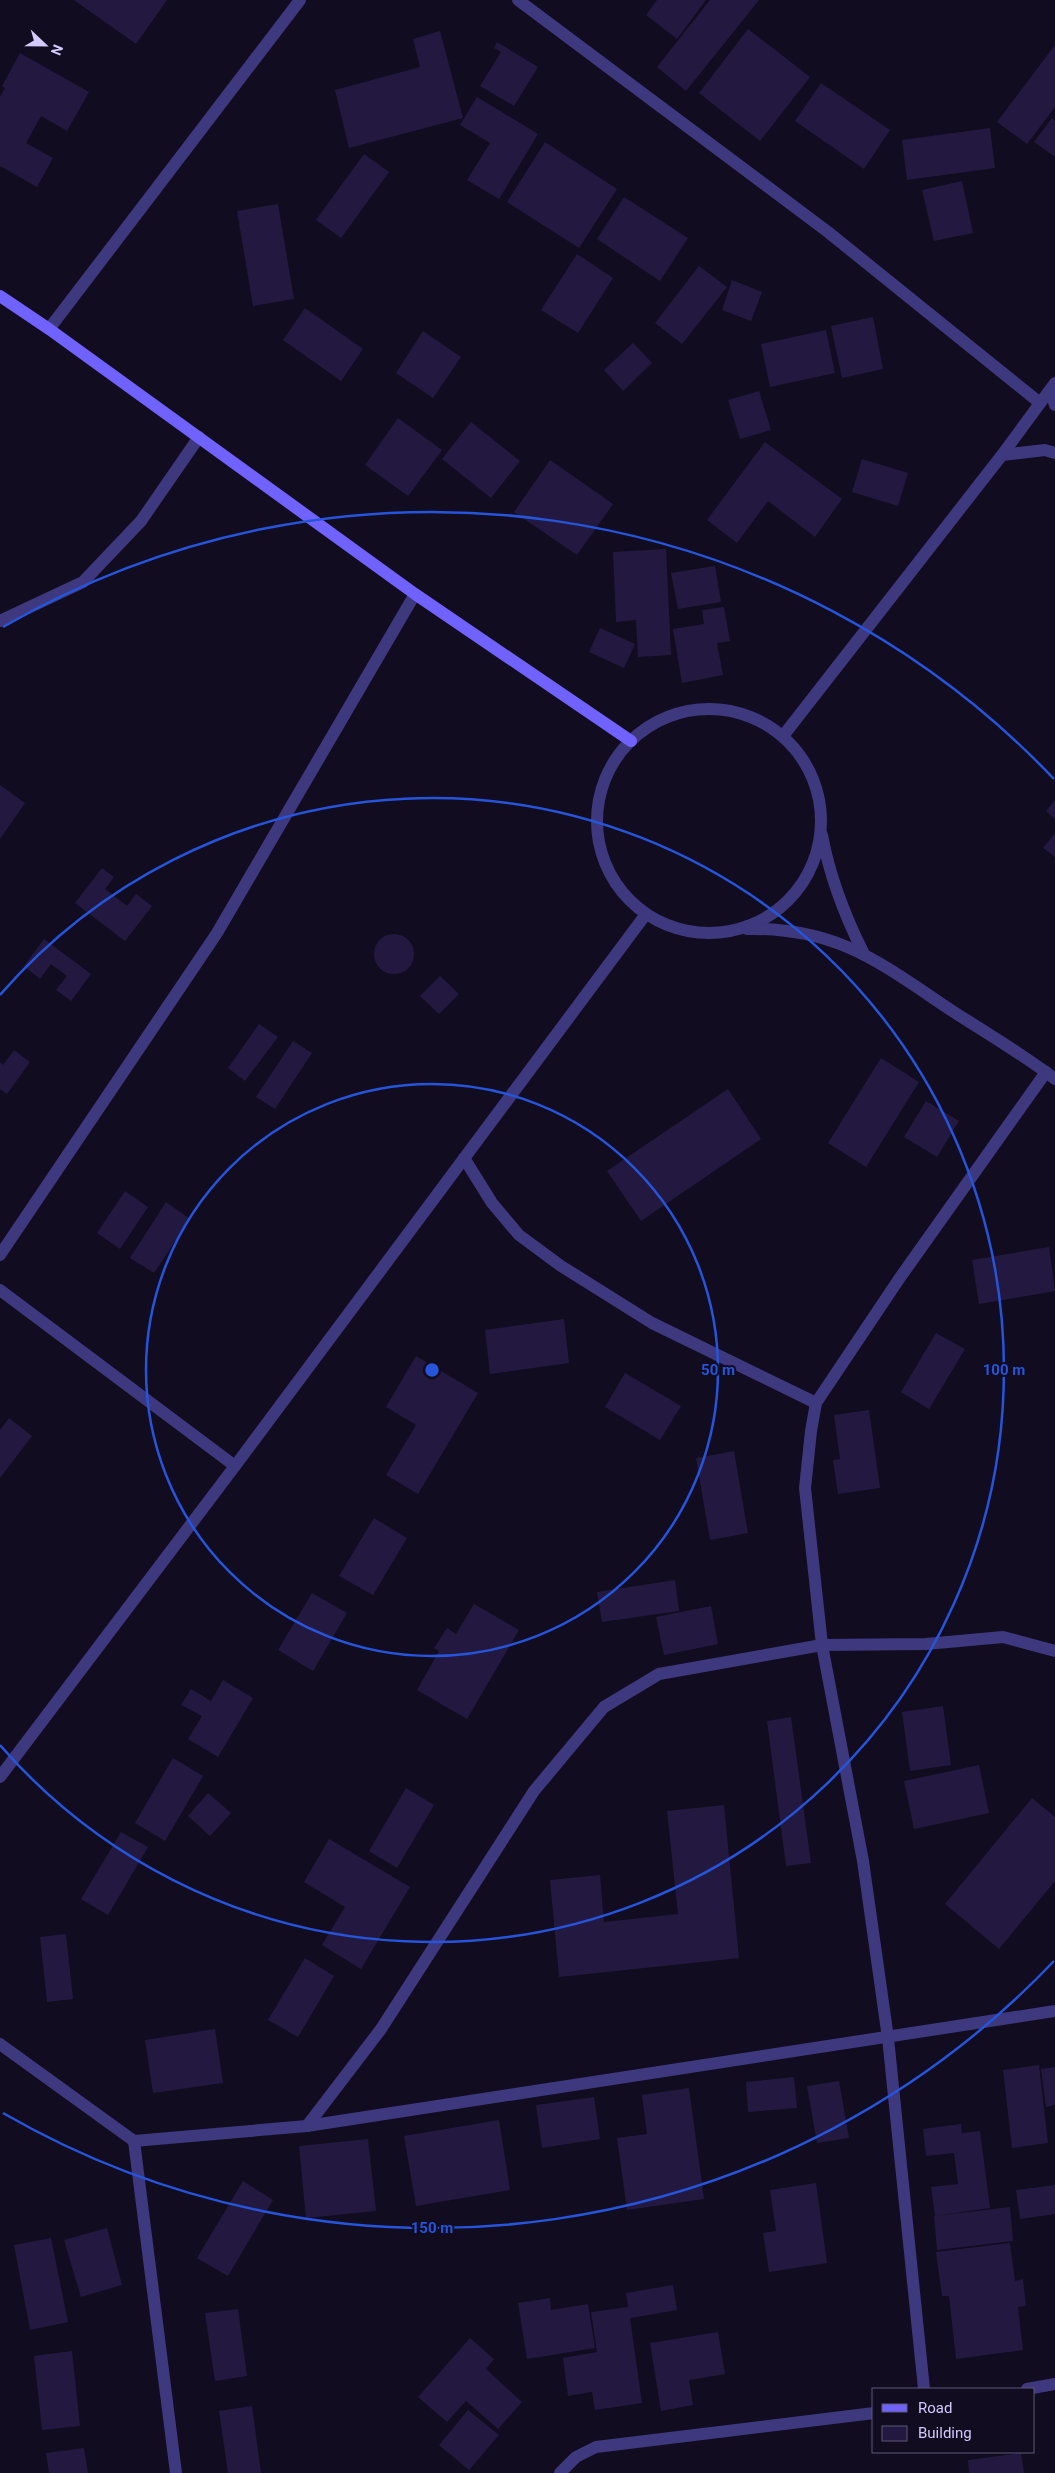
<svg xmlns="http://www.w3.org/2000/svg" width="1055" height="2473" font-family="Roboto,sans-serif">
<rect width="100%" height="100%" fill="#110c1f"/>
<!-- building -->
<g fill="#231940">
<polygon points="74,0 167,0 136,44"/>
<polygon points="657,0 706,0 677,39 646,15"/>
<polygon points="710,0 759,0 686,91 657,67"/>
<polygon points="748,29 810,77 760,141 699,93"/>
<polygon points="440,31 463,118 349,148 335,90 420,67 413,39"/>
<polygon points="497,42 538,67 514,106 480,86 501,52 494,48"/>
<polygon points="1055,45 1055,107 1027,144 997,122"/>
<polygon points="20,53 89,92 67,131 41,116 26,143 53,158 37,187 0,166 0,97 5,88 2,86"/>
<polygon points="821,83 890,130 864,169 795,121"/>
<polygon points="477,97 538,134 499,199 467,180 490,143 460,125"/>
<polygon points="1052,118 1055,121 1055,157 1034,142"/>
<polygon points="990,128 995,168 907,180 902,140"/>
<polygon points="545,142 617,189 579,248 507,202"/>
<polygon points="364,154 389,172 341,238 316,220"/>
<polygon points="962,181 973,233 934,241 922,190"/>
<polygon points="624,197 688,238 660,281 597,239"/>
<polygon points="278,204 294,299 253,306 237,211"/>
<polygon points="577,254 613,278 578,333 541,310"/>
<polygon points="699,266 727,287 682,344 655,323"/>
<polygon points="732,280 762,292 751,321 722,310"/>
<polygon points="305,308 363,349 341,381 283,340"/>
<polygon points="873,317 883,369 842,378 831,326"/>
<polygon points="826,330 835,373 770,387 761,344"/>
<polygon points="423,331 461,357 433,398 396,373"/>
<polygon points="633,343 652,363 623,391 604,370"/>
<polygon points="759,391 771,430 740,439 728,400"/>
<polygon points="398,418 442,450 408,496 365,465"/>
<polygon points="471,422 520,461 491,498 442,459"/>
<polygon points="765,442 842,499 815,537 768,501 737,543 707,520"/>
<polygon points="862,459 908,473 898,506 852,492"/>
<polygon points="550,460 613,504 577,555 514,512"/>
<polygon points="666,549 671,655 638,657 636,620 616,622 613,552"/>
<polygon points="715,566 721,602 678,609 671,573"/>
<polygon points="724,607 730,641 717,643 723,675 682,683 673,629 704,624 702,610"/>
<polygon points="600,628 635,644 624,668 589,652"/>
<polygon points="0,785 25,803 0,839"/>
<polygon points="1055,800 1055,819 1046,811"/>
<polygon points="1055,833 1055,857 1043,848"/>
<polygon points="102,868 114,877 105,889 127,906 136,894 152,906 125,941 75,903"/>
<circle cx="394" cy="954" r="20"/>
<polygon points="44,939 91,974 71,1001 56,990 67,976 51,964 40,979 24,966"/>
<polygon points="440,976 459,994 439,1014 420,996"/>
<polygon points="259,1024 278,1037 245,1081 228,1068"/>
<polygon points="293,1041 312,1053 275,1109 256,1097"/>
<polygon points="14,1050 30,1062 7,1094 0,1089 0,1062 3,1065"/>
<polygon points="881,1058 919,1082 866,1167 828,1143"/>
<polygon points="728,1089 761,1139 641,1221 607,1171"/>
<polygon points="926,1101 959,1121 937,1157 904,1137"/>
<polygon points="125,1191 148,1207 120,1249 97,1233"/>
<polygon points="166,1202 190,1219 154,1273 130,1258"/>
<polygon points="1049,1247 1055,1291 979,1304 972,1260"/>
<polygon points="564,1319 569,1363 490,1374 485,1330"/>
<polygon points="936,1333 965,1349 929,1409 901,1392"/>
<polygon points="416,1356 478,1393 418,1494 386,1475 416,1425 386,1407"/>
<polygon points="625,1373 681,1406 660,1440 605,1407"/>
<polygon points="869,1410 880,1488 838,1494 833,1460 840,1459 834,1415"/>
<polygon points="9,1418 32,1436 0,1478 0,1430"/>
<polygon points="734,1451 748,1533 710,1540 696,1458"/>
<polygon points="374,1518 407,1538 373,1595 339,1576"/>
<polygon points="675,1580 679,1611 602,1622 597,1592"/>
<polygon points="312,1593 347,1613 313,1671 278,1650"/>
<polygon points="474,1604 519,1630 467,1719 417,1690 439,1651 434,1648 447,1628 456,1634"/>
<polygon points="711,1606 718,1644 664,1655 656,1617"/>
<polygon points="223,1680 253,1698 218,1757 188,1739 202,1716 181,1705 191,1689 211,1701"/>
<polygon points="943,1706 951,1765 910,1771 902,1712"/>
<polygon points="791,1717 811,1863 786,1866 767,1721"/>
<polygon points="173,1758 203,1776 165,1841 135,1823"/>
<polygon points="979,1765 989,1813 914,1829 904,1781"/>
<polygon points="406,1788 434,1805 397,1868 369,1851"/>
<polygon points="208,1793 231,1813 210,1836 188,1816"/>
<polygon points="1032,1798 1055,1817 1055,1881 999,1949 945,1904"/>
<polygon points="724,1805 739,1958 559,1977 550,1880 600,1875 604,1922 678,1914 667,1811"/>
<polygon points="121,1832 148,1847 108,1915 81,1899"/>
<polygon points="329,1839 410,1887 361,1969 322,1945 345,1907 304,1882"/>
<polygon points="66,1934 73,1999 47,2002 40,1937"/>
<polygon points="305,1958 334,1976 298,2037 268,2020"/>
<polygon points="215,2029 223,2083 153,2093 145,2040"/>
<polygon points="1039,2065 1048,2143 1012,2148 1003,2070"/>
<polygon points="1055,2067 1055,2105 1046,2107 1041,2069"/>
<polygon points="794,2077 797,2108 748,2112 746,2082"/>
<polygon points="839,2081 849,2138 817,2143 807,2086"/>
<polygon points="689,2088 704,2199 627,2210 617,2138 647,2134 642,2095"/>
<polygon points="594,2097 600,2139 542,2148 536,2105"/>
<polygon points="499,2120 510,2190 416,2206 404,2136"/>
<polygon points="961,2124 962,2133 980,2131 990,2208 935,2216 931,2187 958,2184 954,2153 926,2156 923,2129"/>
<polygon points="368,2139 376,2211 306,2218 299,2146"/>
<polygon points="243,2181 273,2200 228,2276 197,2258"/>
<polygon points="816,2183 827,2263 769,2272 763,2233 776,2231 770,2190"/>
<polygon points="1055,2185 1055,2214 1020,2219 1016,2190"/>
<polygon points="1010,2207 1013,2241 937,2250 934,2216"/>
<polygon points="107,2228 122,2285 81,2297 64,2240"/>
<polygon points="51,2238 68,2322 30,2330 14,2245"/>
<polygon points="1010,2243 1015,2281 1023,2279 1026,2306 1018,2307 1023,2350 956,2359 949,2296 942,2296 936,2252"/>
<polygon points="673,2285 677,2310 630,2318 642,2403 595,2410 592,2392 568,2396 563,2358 597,2352 591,2312 628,2307 626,2293"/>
<polygon points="550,2298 551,2310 588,2304 595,2348 527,2359 518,2303"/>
<polygon points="238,2309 247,2376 215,2381 205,2313"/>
<polygon points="718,2332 725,2374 689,2380 693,2405 661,2411 650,2343"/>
<polygon points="470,2338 494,2359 486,2369 522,2402 498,2429 466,2401 447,2422 418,2397"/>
<polygon points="72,2351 80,2426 42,2430 34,2356"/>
<polygon points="252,2406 261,2473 228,2473 219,2411"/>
<polygon points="468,2410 499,2435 469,2470 439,2445"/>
<polygon points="84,2448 88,2473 49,2473 46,2453"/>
<polygon points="1021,2453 1024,2473 969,2473 968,2460"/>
</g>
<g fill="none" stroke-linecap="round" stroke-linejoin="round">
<!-- street -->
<g stroke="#3e387e" stroke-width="12">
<polyline points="518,0 828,232 1040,403"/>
<polyline points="49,329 300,0"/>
<polyline points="1050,390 1055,405"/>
<polyline points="1002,455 1045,450 1055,453"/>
<polyline points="0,621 83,582 141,521 199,437"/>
<circle cx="709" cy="821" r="112"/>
<polyline points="783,736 1002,455 1055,383"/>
<path d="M822 835C830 878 844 914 863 952"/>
<path d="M747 929C842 927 885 967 960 1016 992 1036 1025 1056 1055 1079"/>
<polyline points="464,1158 492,1203 519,1235 561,1266 652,1323 816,1403"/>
<polyline points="0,1255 217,933 415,594"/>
<polyline points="0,1290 235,1466"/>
<polyline points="0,1777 235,1466 646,914"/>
<polyline points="0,2044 134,2141 307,2126 1055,2011"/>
<polyline points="307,2126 381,2029 534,1791 604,1707 659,1674 822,1645 926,1644 1003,1637 1055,1651"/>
<polyline points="134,2141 176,2473"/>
<polyline points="924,2389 888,2038 863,1861 822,1645 805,1488 811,1431 816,1403 899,1279 1046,1072"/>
<polyline points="1027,2389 1055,2384"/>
<polyline points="560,2473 576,2457 596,2447 874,2413"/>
</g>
<!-- secondary -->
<polyline stroke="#7062fe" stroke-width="12" points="0,296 49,329 415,594 631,741"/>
</g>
<!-- distance rings -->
<g fill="none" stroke="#2654da" stroke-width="2.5">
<circle cx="432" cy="1370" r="286"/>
<path d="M0 995A572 572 0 1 1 0 1745"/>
<path d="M1054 1961A858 858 0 0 1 3 2113M3 627A858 858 0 0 1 1054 779"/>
</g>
<circle cx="432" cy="1370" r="8" fill="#2654da" stroke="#110c1f" stroke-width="2.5"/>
<g font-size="15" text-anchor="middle" font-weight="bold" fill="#2654da" stroke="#110c1f" stroke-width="4" stroke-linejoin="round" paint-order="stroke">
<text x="718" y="1375">50 m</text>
<text x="1004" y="1375">100 m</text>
<text x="432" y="2233">150 m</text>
</g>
<!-- legend -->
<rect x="872" y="2388" width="162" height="65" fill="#110c1f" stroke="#5f5879"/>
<rect x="882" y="2404" width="25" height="8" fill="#7062fe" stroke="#5f5879"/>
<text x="918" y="2413" font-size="15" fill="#d4caff">Road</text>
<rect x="882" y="2426" width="25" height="15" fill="#231940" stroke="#5f5879"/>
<text x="918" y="2438" font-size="15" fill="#d4caff">Building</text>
<!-- north arrow -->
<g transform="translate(45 45) rotate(112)" stroke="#110c1f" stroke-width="4" paint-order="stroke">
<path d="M0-4L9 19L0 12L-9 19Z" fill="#d4caff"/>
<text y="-8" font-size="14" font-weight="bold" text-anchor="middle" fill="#d4caff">N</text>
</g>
</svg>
